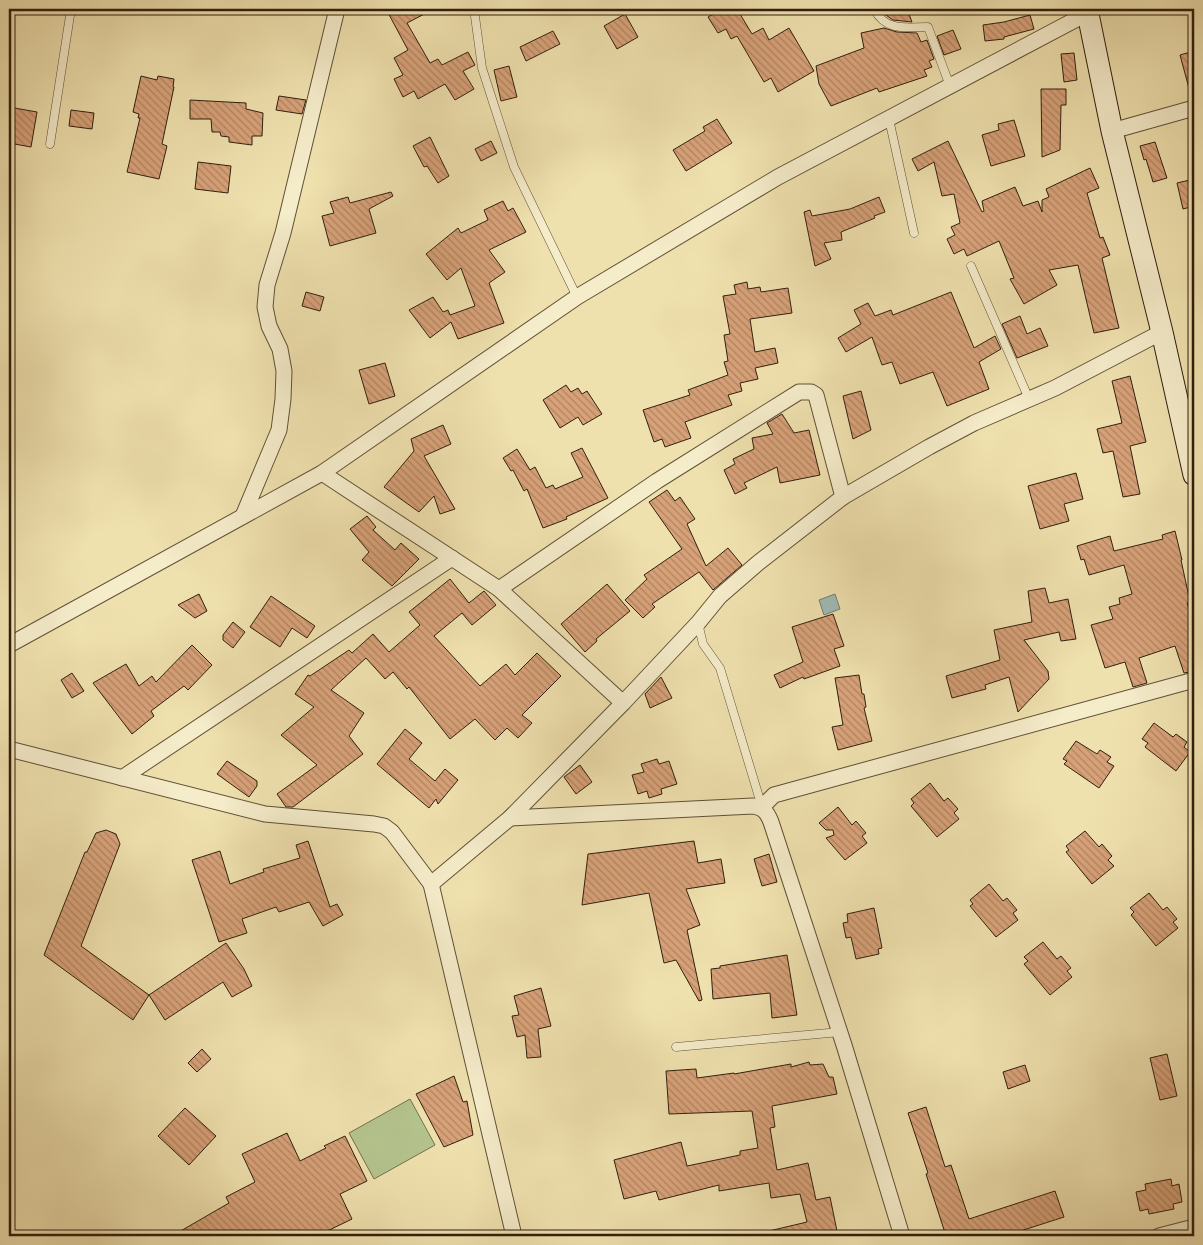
<svg xmlns="http://www.w3.org/2000/svg" width="1203" height="1245" font-family="'IM FELL DW Pica',serif">
<defs>
<pattern id="building-back-hatch" width="6" height="6" patternUnits="userSpaceOnUse" patternTransform="scale(1.25)"><rect width="6" height="6" fill="#d8a279"/><path d="M-1 5l2 2M0 0l6 6M5-1l2 2" fill="none" stroke="#b08362"/></pattern>
</defs>
<rect width="100%" height="100%" fill="#efe1ae"/>
<filter id="stains"><feTurbulence type="fractalNoise" baseFrequency=".004" numOctaves="4"/><feColorMatrix values="0 0 0 0 .2 0 0 0 0 .09 0 0 0 0 .02 0 0 0 .5 -.17"/></filter>
<radialGradient id="worn" r=".72"><stop offset=".6" stop-color="#630" stop-opacity="0"/><stop offset="1" stop-color="#630" stop-opacity=".3"/></radialGradient>
<!-- garden -->
<polygon fill="#b5c48e" stroke="#73724e" points="410,1099 435,1145 374,1179 349,1133"/>
<!-- water -->
<polygon fill="#9fbbb6" stroke="#737d73" points="835,594 840,609 824,615 819,600"/>
<!-- building -->
<g fill="url(#building-back-hatch)" stroke="#311f0e">
<polygon points="386,9 434,9 407,23 430,63 438,59 442,65 468,52 475,65 463,71 474,89 455,100 445,84 418,99 414,91 403,97 394,79 403,75 394,58 408,50"/>
<polygon points="722,9 737,9 752,34 763,28 769,40 789,28 814,71 778,92 771,78 764,82 737,36 731,39 726,29 718,33 708,17"/>
<polygon points="882,9 907,9 912,22 893,20 883,13"/>
<polygon points="625,14 638,37 617,49 604,26"/>
<polygon points="1030,15 1034,29 1004,37 1004,39 985,41 983,25 1004,22"/>
<polygon points="884,28 897,32 917,33 921,42 927,40 934,59 929,61 932,67 924,70 927,76 879,92 877,88 831,106 819,84 816,66 864,48 861,33"/>
<polygon points="953,30 961,49 944,55 937,36"/>
<polygon points="553,31 560,44 526,61 520,47"/>
<polygon points="1194,51 1194,92 1190,92 1180,55"/>
<polygon points="1074,53 1077,80 1064,82 1061,54"/>
<polygon points="509,66 517,97 501,101 494,70"/>
<polygon points="141,76 157,80 158,76 174,79 173,87 174,87 162,144 167,146 159,179 127,172 140,118 138,118 139,114 133,112"/>
<polygon points="1041,89 1066,89 1066,105 1061,105 1060,150 1042,157"/>
<polygon points="279,96 306,100 302,114 276,110"/>
<polygon points="190,100 246,103 246,109 263,113 262,136 252,136 252,145 229,142 229,137 221,136 220,132 212,132 211,119 190,119"/>
<polygon points="9,107 37,112 31,147 9,143"/>
<polygon points="71,110 94,113 92,129 69,126"/>
<polygon points="717,119 732,143 686,171 673,150 705,131 703,127"/>
<polygon points="1014,120 1025,156 991,166 982,135 999,130 998,124"/>
<polygon points="430,137 449,176 438,183 427,166 424,167 413,146"/>
<polygon points="491,141 497,153 481,161 475,149"/>
<polygon points="948,141 982,212 984,211 982,201 1015,187 1023,206 1038,201 1042,212 1042,200 1049,197 1046,189 1090,168 1099,188 1087,193 1100,238 1103,237 1110,255 1102,258 1119,328 1094,333 1078,265 1049,270 1057,285 1024,304 1010,279 1014,278 999,241 967,256 964,249 954,254 947,239 955,235 951,227 960,223 954,194 942,196 934,162 918,171 912,159"/>
<polygon points="1155,142 1167,178 1153,182 1146,159 1144,160 1140,146"/>
<polygon points="198,162 231,166 228,193 195,189"/>
<polygon points="1194,179 1194,206 1183,209 1177,183"/>
<polygon points="391,192 393,196 369,209 376,233 330,246 322,216 334,213 330,202 348,197 350,203"/>
<polygon points="879,197 885,212 874,216 875,218 841,232 842,240 824,243 831,259 815,266 804,212 810,210 812,216 850,209"/>
<polygon points="503,201 508,211 513,208 526,232 489,250 505,272 489,283 504,323 458,339 451,322 430,338 409,310 433,297 443,312 448,310 450,315 475,306 461,268 447,280 426,254 458,228 461,233 488,220 484,210"/>
<polygon points="747,282 748,289 760,287 761,292 788,288 792,313 750,319 755,352 775,348 778,363 755,368 758,379 740,383 742,391 728,395 732,405 685,422 691,438 665,447 662,439 654,442 643,410 690,395 688,390 728,375 724,362 728,361 724,335 730,334 723,296 736,294 734,285"/>
<polygon points="306,292 324,297 320,311 302,306"/>
<polygon points="951,292 974,348 995,336 1001,349 979,362 989,389 947,406 933,372 900,384 892,362 882,365 872,337 846,352 838,338 861,324 854,310 868,303 875,316 891,310 893,315"/>
<polygon points="1020,316 1027,334 1040,328 1048,346 1017,358 1002,324"/>
<polygon points="385,363 395,396 369,404 359,370"/>
<polygon points="1130,376 1146,442 1130,446 1140,494 1123,497 1113,451 1103,453 1097,429 1122,423 1112,381"/>
<polygon points="566,385 571,392 578,388 582,394 587,391 602,414 583,425 578,417 560,428 543,400"/>
<polygon points="861,391 871,430 853,439 843,396"/>
<polygon points="782,414 794,433 809,430 820,475 780,483 777,467 744,483 747,488 735,494 724,470 735,464 733,459 754,449 752,438 773,434 767,423"/>
<polygon points="443,425 451,444 424,456 455,509 440,514 434,496 419,512 384,487 414,451 411,439"/>
<polygon points="582,448 608,498 566,517 567,519 543,528 527,489 524,491 513,470 511,471 503,458 517,449 530,470 535,467 546,488 553,485 555,489 583,477 571,453"/>
<polygon points="1076,473 1083,499 1064,504 1069,521 1040,529 1028,486"/>
<polygon points="667,490 675,501 680,497 695,519 687,524 706,566 728,548 742,565 713,590 699,572 652,604 655,607 643,618 625,600 647,579 644,575 682,549 649,502"/>
<polygon points="367,516 376,527 373,530 395,550 401,543 419,559 392,586 362,560 369,552 350,529"/>
<polygon points="1175,531 1182,560 1181,560 1190,602 1187,603 1194,625 1194,671 1184,673 1175,646 1139,658 1147,683 1133,687 1125,662 1105,668 1091,625 1113,619 1109,607 1120,604 1119,598 1132,594 1124,565 1089,575 1084,559 1081,560 1077,546 1110,536 1114,551 1163,539 1162,535"/>
<polygon points="450,579 469,603 484,591 496,605 472,625 462,613 434,636 480,686 506,664 515,675 537,653 561,676 522,715 532,723 518,738 507,728 495,740 475,719 450,739 409,687 407,689 393,672 385,679 366,658 331,690 364,713 349,736 363,754 293,807 286,807 277,794 317,765 281,735 314,707 295,694 308,675 310,676 349,650 352,653 373,634 389,652 420,625 409,612"/>
<polygon points="607,584 630,611 596,639 597,641 585,652 561,624"/>
<polygon points="1045,588 1049,603 1068,599 1076,639 1061,641 1059,632 1024,640 1048,671 1049,679 1018,712 1009,677 985,685 986,689 952,698 946,676 1000,660 994,630 1032,622 1028,591"/>
<polygon points="199,594 207,611 195,618 178,605"/>
<polygon points="271,596 315,626 307,638 292,628 280,647 250,627"/>
<polygon points="833,614 844,646 834,649 840,666 804,679 803,677 780,688 774,675 803,662 792,627"/>
<polygon points="233,622 245,632 233,648 223,640 223,635"/>
<polygon points="192,645 212,665 188,690 184,686 151,711 154,716 132,734 93,683 126,664 139,686 152,676 156,682"/>
<polygon points="72,673 84,691 72,698 61,680"/>
<polygon points="859,675 862,694 864,694 866,707 864,708 872,741 838,750 832,727 843,725 835,678"/>
<polygon points="661,677 672,698 650,708 645,694"/>
<polygon points="1154,723 1173,737 1176,734 1187,742 1184,747 1190,752 1176,771 1145,747 1148,743 1142,739"/>
<polygon points="405,729 422,743 409,759 435,781 445,769 458,780 438,804 436,799 429,808 377,764"/>
<polygon points="1076,741 1097,754 1100,750 1111,757 1107,762 1114,766 1099,788 1064,764 1067,761 1063,759"/>
<polygon points="657,759 659,764 669,761 677,784 661,789 662,794 649,798 647,791 638,794 632,775 644,772 641,764"/>
<polygon points="227,761 257,781 257,786 249,797 217,774"/>
<polygon points="580,765 592,782 576,794 564,777"/>
<polygon points="930,783 944,801 948,798 958,809 954,813 959,819 937,837 911,806 914,803 911,799"/>
<polygon points="838,807 852,825 856,821 866,833 862,836 867,843 845,860 826,838 834,835 833,830 826,830 819,823"/>
<polygon points="106,830 116,834 120,844 81,946 149,995 133,1020 44,955 85,852 87,852 96,833"/>
<polygon points="1085,831 1099,847 1102,844 1112,856 1108,860 1114,866 1092,884 1066,852 1069,850 1066,846"/>
<polygon points="308,841 330,907 337,904 343,915 323,926 309,902 279,912 276,907 242,919 247,933 219,942 192,860 220,851 230,884 264,872 263,869 300,858 296,845"/>
<polygon points="694,841 698,863 721,859 725,883 686,889 700,925 687,930 702,1000 699,1001 676,960 664,963 649,893 582,905 588,854"/>
<polygon points="769,854 777,882 762,886 754,859"/>
<polygon points="989,884 1003,901 1007,898 1017,910 1013,913 1018,920 996,937 970,906 973,904 970,900"/>
<polygon points="1149,893 1163,910 1167,907 1177,919 1173,922 1178,928 1156,946 1131,915 1134,912 1130,908"/>
<polygon points="874,908 882,948 878,949 879,954 856,959 851,937 846,938 843,923 848,922 847,914"/>
<polygon points="1043,942 1057,959 1061,956 1071,968 1067,971 1072,977 1050,995 1024,964 1028,961 1024,957"/>
<polygon points="226,943 244,969 252,986 232,997 223,982 165,1020 149,995"/>
<polygon points="787,955 797,1015 772,1018 770,993 713,999 711,969 720,968 720,966"/>
<polygon points="541,988 551,1026 538,1029 541,1057 527,1058 525,1035 517,1037 512,1016 519,1015 514,996"/>
<polygon points="202,1049 211,1059 197,1072 188,1063"/>
<polygon points="1167,1054 1177,1096 1160,1100 1150,1058"/>
<polygon points="809,1062 810,1065 823,1064 829,1077 833,1077 837,1094 772,1106 775,1127 770,1128 777,1170 808,1163 816,1200 830,1197 838,1236 770,1236 769,1231 807,1222 800,1194 771,1198 769,1183 719,1191 719,1185 659,1200 656,1191 624,1199 614,1160 681,1142 687,1166 740,1155 740,1151 758,1148 752,1111 669,1114 666,1071 696,1069 697,1078 734,1073 734,1074 791,1064 791,1067"/>
<polygon points="1025,1065 1030,1081 1008,1089 1003,1072"/>
<polygon points="454,1076 463,1102 467,1101 473,1135 444,1147 416,1094"/>
<polygon points="926,1107 945,1167 951,1165 969,1219 1055,1191 1064,1217 1005,1236 946,1236 926,1174 928,1173 908,1113"/>
<polygon points="185,1108 216,1136 189,1165 158,1136"/>
<polygon points="287,1133 300,1161 326,1148 324,1146 345,1136 367,1181 340,1194 352,1219 317,1236 172,1236 229,1203 226,1197 255,1182 242,1154"/>
<polygon points="1171,1179 1172,1186 1179,1184 1182,1202 1173,1204 1174,1209 1149,1214 1148,1209 1140,1211 1136,1192 1146,1190 1145,1184"/>
</g>
<g fill="none" stroke-linecap="round" stroke-linejoin="round">
<!-- lane casing -->
<g stroke="#605036" stroke-width="9">
<g id="lane">
<polyline points="323,9 336,11"/>
<polyline points="474,9 482,68 514,167 577,297"/>
<path d="M874 9C886 32 906 27 928 27L950 86"/>
<polyline points="889,119 914,233"/>
<polyline points="50,144 71,9"/>
<polyline points="971,266 1029,399"/>
<polyline points="698,623 703,644 720,668 762,807"/>
<polyline points="676,1047 840,1032"/>
</g>
</g>
<!-- street casing -->
<g stroke="#605036" stroke-width="17">
<g id="street">
<polyline points="1112,131 1194,108"/>
<polyline points="322,473 499,589 623,703"/>
<polyline points="243,516 279,430 283,399 284,371 280,349 269,326 265,307 267,285 283,233 337,9"/>
<polyline points="499,589 657,481 799,392 811,392 816,395 843,497"/>
<polyline points="9,645 322,473 577,297 778,177 1088,13"/>
<polyline points="9,749 265,814 374,824 384,826 392,832 431,884 514,1236"/>
<polyline points="122,778 452,558"/>
<polyline points="762,807 774,795 1194,680"/>
<path d="M510 818 753 806C764 808 767 812 771 822L844 1045 902 1236"/>
<polyline points="431,884 510,818 623,703 698,623 720,596 758,563 843,497 929,447 974,423 1055,388 1162,332"/>
<polyline points="1159,1236 1194,1227"/>
</g>
</g>
<!-- secondary casing -->
<g stroke="#311f0e" stroke-width="23">
<polyline id="secondary" points="1087,9 1112,131 1162,332 1194,475"/>
</g>
<!-- lane -->
<use href="#lane" stroke="#f5ecca" stroke-width="8"/>
<!-- street -->
<use href="#street" stroke="#f5ecca" stroke-width="15"/>
<!-- secondary -->
<use href="#secondary" stroke="#f5ecca" stroke-width="21"/>
</g>
<!-- margin -->
<rect width="1203" height="1245" fill="none" stroke="#efe1ae" stroke-width="30"/>
<rect x="10" y="10" width="1183" height="1225" fill="none" stroke="#311f0e" stroke-width="2.5"/>
<rect x="15" y="15" width="1173" height="1215" fill="none" stroke="#311f0e"/>
<rect width="100%" height="100%" filter="url(#stains)"/>
<rect width="100%" height="100%" fill="url(#worn)"/>
</svg>
